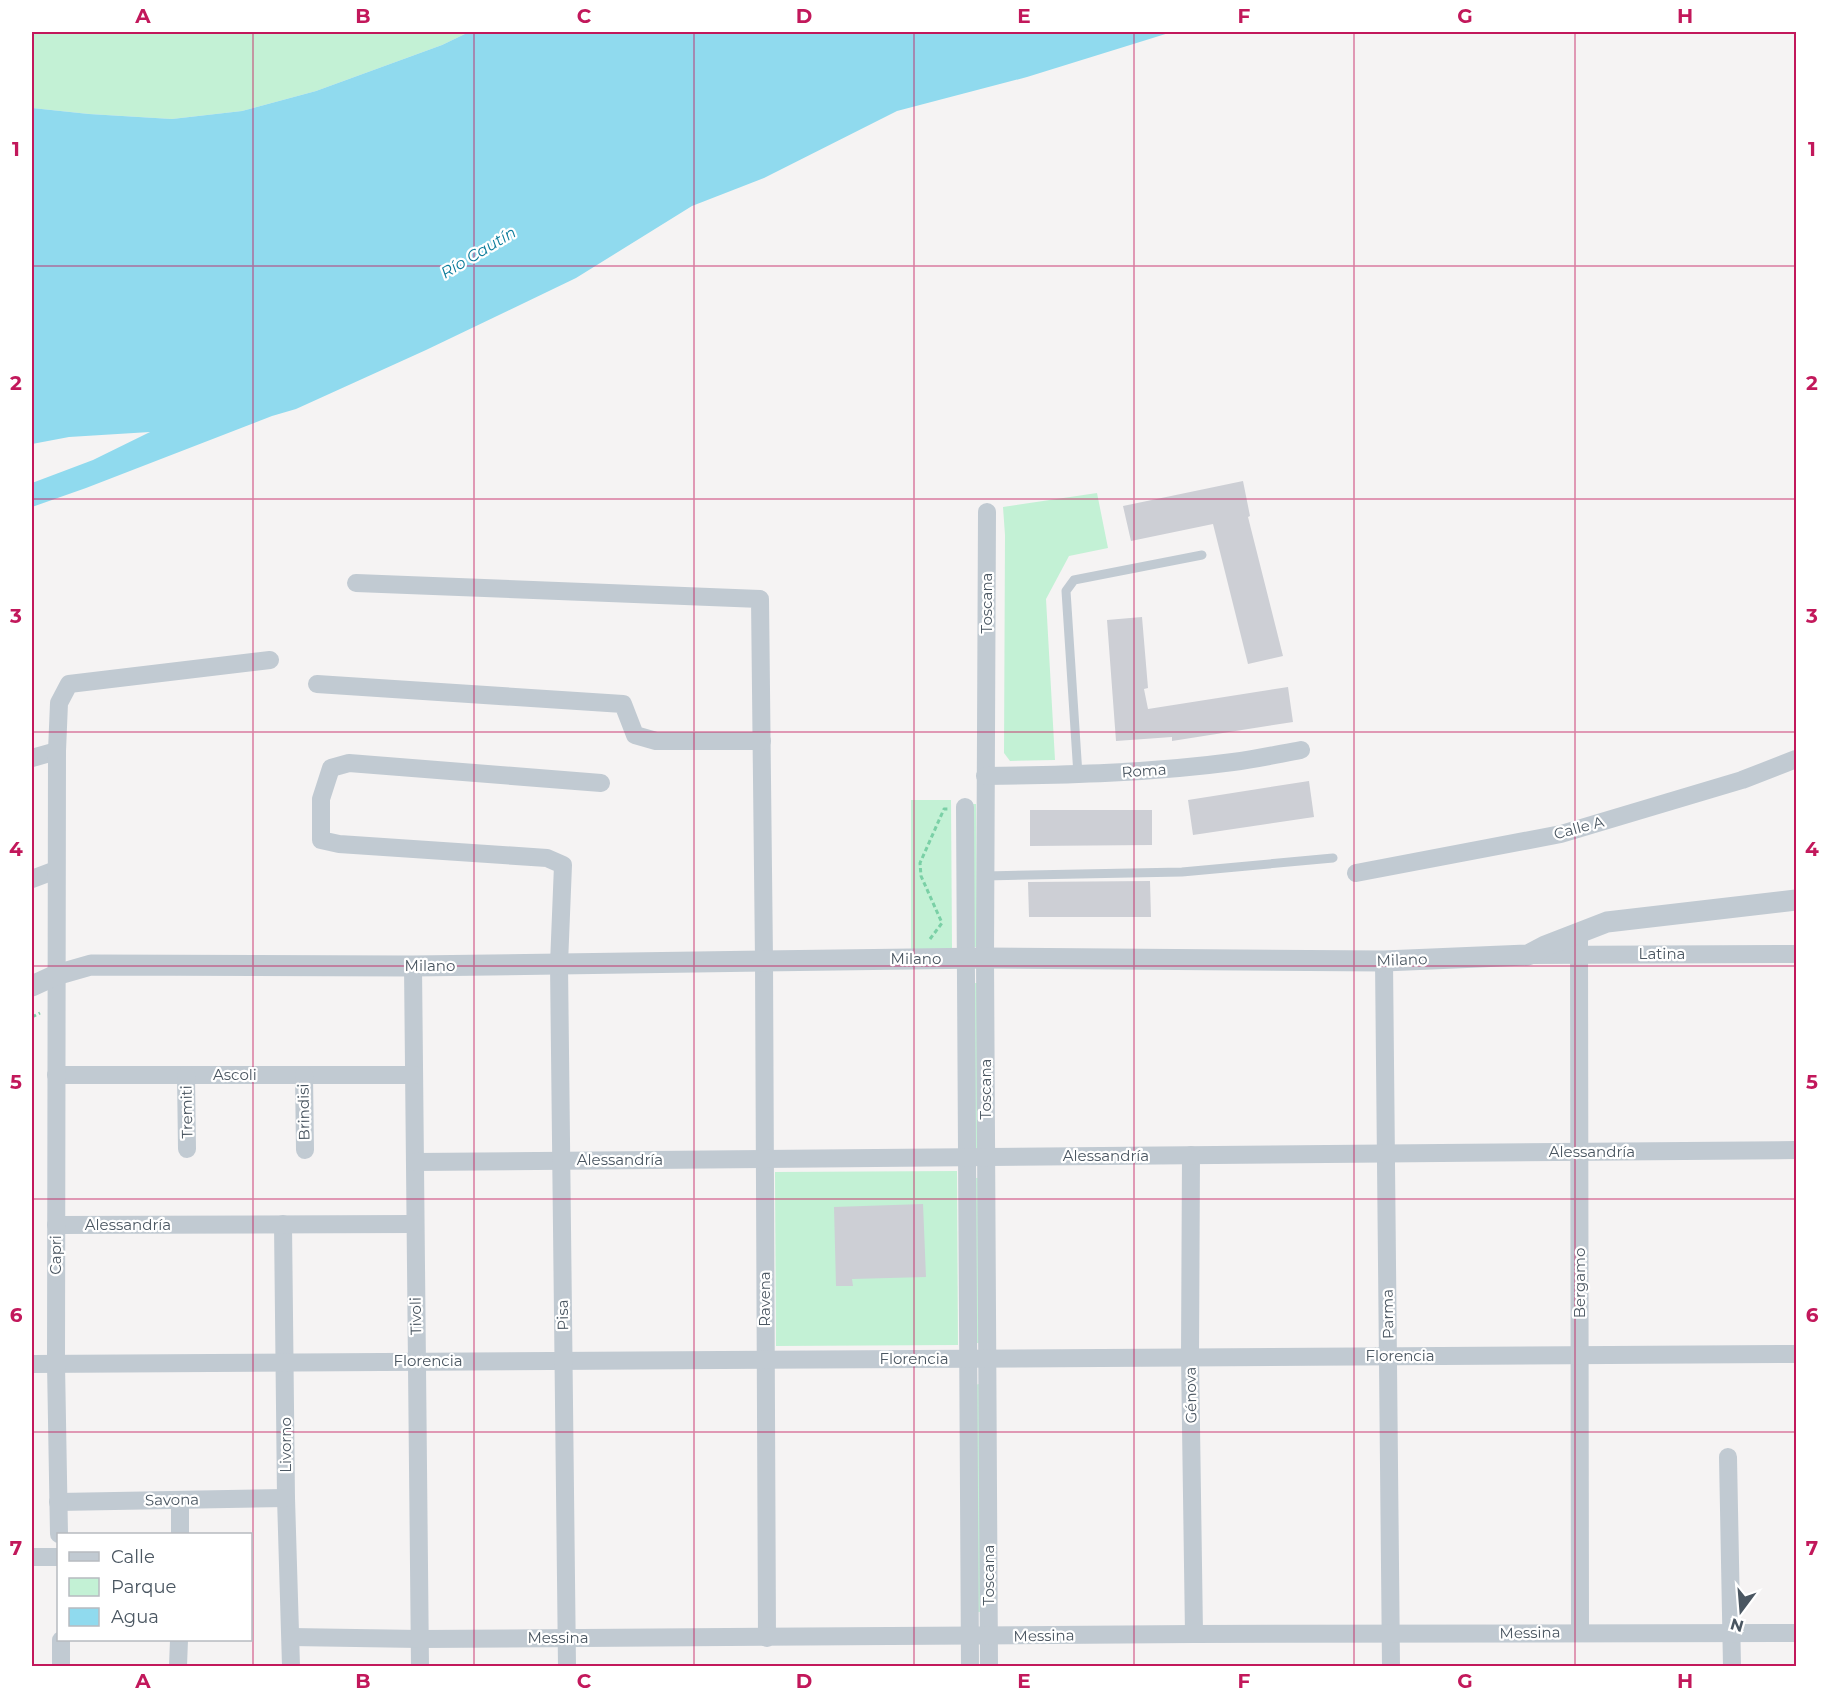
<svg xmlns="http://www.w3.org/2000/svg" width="1828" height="1698" font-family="Montserrat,sans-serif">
<rect width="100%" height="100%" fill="#f5f3f3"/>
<!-- green -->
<g fill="#c3f1d5">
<polygon points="32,32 469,32 442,45 316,91 242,111 172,119 89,114 32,108"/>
<polygon points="1097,493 1108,548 1069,556 1046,599 1055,760 1010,761 1004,753 1005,535 1003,507"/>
<polygon points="911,800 951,800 952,948 947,953 911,953"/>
<polygon points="972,804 976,804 977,947 972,947"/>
<polygon points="974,983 978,983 979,1149 975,1149"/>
<polygon points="957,1171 958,1345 776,1346 775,1172"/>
<polygon points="975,1178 979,1178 980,1343 976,1343"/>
<polygon points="979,1384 981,1612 976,1612 975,1385"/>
</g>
<!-- water -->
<polygon fill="#90daee" points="469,32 1172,32 1027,77 897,111 764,178 692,206 576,278 426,350 296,409 272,416 86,488 32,507 32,483 93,460 150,432 69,437 32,444 32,108 89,114 172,119 242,111 316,91 442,45"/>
<!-- building -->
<g fill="#cdcfd5">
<polygon points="1243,481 1250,516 1248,517 1283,656 1248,664 1213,524 1131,541 1123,506"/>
<polygon points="1142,617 1148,688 1144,689 1148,709 1288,687 1293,722 1172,741 1172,737 1116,741 1107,620"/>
<polygon points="1309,781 1314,817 1193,835 1188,800"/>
<polygon points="1030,810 1152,810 1152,845 1030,846"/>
<polygon points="1150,881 1151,917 1029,917 1028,882"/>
<polygon points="923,1204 926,1277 852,1279 853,1286 836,1286 834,1207"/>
</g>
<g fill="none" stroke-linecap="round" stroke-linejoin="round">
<!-- path -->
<g stroke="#7ad0a6" stroke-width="3" stroke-dasharray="4.5 3" stroke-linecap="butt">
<polyline points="930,939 942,923 921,876 920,863 944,809 948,809"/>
<polyline points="32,1017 40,1013"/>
</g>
<!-- service -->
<g stroke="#c1cad2" stroke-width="9">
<polyline points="1078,775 1066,591 1074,580 1202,555"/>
<polyline points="985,876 1182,872 1333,858"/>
</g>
<!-- minor -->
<g stroke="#c1cad2" stroke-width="18">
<polyline points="987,512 985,958 989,1666"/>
<polyline points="356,583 760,599 764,960 767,1638"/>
<polyline points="317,684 623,704 635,735 656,741 762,741"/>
<polyline points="32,758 57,751"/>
<path d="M985 776C1068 775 1151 773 1233 762 1256 759 1279 754 1301 750"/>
<polyline points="965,807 970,1666"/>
<polyline points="1356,873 1561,834 1742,780 1796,759"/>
<polyline points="32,879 56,870"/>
<polyline points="1579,933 1580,1633"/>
<polyline points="1529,955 1796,954"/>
<polyline points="1384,961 1391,1666"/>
<polyline points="413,966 420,1666"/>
<polyline points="56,1075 414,1075"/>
<polyline points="186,1075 187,1149"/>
<polyline points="304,1075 305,1150"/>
<polyline points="1191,1155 1190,1357 1194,1634"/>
<polyline points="415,1162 1796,1150"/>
<polyline points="283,1224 286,1498 291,1666"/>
<polyline points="56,1225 415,1224"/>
<polyline points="32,1364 1796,1354"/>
<polyline points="1728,1457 1732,1666"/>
<polyline points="58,1502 286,1498"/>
<polyline points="59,1534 56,1364 57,751 59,703 69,684 270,660"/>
<polyline points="180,1534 180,1500"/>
<polyline points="32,1557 58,1557"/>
<polyline points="291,1637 420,1639 1194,1634 1796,1633"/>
<polyline points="61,1640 61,1666"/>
<polyline points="178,1666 179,1640"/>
<polyline points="567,1666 559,964 563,865 547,858 339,844 321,840 321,799 331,768 349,763 601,783"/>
</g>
<!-- tertiary -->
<polyline stroke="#c1cad2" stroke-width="21" points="32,986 56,975 91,965 413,966 985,958 1384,961 1528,955 1545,946 1607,922 1796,900"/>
</g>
<!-- grid -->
<path fill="none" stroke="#c2185b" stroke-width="1.5" stroke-opacity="0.55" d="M253 32V1666M474 32V1666M694 32V1666M914 32V1666M1134 32V1666M1354 32V1666M1575 32V1666M32 266H1796M32 499H1796M32 732H1796M32 966H1796M32 1199H1796M32 1432H1796"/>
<g text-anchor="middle" stroke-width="4.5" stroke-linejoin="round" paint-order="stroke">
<!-- street labels -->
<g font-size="15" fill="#4a5661" stroke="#fff">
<text transform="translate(987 603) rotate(-90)" y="5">Toscana</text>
<text transform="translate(1144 771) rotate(-4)" y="5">Roma</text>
<text transform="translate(1579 828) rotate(-15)" y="5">Calle A</text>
<text x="1662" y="959">Latina</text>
<text x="916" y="964">Milano</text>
<text transform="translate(1402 960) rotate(-2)" y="5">Milano</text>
<text x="430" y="971">Milano</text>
<text x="235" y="1080">Ascoli</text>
<text transform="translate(986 1089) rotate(-90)" y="5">Toscana</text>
<text transform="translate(187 1112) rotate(-91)" y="5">Tremiti</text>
<text transform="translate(304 1112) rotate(-91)" y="5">Brindisi</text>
<text x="1592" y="1157">Alessandría</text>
<text x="1106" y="1161">Alessandría</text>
<text x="620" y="1165">Alessandría</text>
<text x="128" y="1230">Alessandría</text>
<text transform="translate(56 1255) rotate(-90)" y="5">Capri</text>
<text transform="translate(1580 1283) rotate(-90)" y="5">Bergamo</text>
<text transform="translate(765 1299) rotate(-90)" y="5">Ravena</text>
<text transform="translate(1388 1314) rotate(-91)" y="5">Parma</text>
<text transform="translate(563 1315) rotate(-91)" y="5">Pisa</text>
<text transform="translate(416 1316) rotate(-91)" y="5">Tivoli</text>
<text x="1400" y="1361">Florencia</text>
<text x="914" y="1364">Florencia</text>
<text x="428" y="1366">Florencia</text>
<text transform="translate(1191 1395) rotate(-91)" y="5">Génova</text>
<text transform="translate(286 1445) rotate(-90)" y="5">Livorno</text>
<text transform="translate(172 1500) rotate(-1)" y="5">Savona</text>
<text transform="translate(989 1575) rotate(-90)" y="5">Toscana</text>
<text transform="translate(1530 1633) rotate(-1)" y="5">Messina</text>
<text transform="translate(1044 1636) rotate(-1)" y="5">Messina</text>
<text x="558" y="1643">Messina</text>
</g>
<!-- water labels -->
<g font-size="16" font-style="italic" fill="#0c7c9b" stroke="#fff">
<text transform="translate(478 252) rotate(-31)" y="6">Río Cautín</text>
</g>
</g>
<!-- border -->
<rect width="1828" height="1698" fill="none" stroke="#ffffff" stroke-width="66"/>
<!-- legend -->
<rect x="57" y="1533" width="195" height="108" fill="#ffffff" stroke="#b7bbc0" stroke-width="1.5"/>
<rect x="69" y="1552" width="30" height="9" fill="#c1cad2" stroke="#b7bbc0" stroke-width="1.5"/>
<text x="111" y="1563" font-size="18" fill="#4a5661">Calle</text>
<rect x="69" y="1578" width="30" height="18" fill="#c3f1d5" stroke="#b7bbc0" stroke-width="1.5"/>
<text x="111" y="1593" font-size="18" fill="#4a5661">Parque</text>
<rect x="69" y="1608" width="30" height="18" fill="#90daee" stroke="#b7bbc0" stroke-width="1.5"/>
<text x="111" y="1623" font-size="18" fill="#4a5661">Agua</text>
<!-- north arrow -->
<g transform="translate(1741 1611) rotate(196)" stroke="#ffffff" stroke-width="4.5" paint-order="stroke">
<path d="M0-4.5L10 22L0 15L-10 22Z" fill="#4a5661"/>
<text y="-9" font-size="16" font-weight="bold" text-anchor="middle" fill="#4a5661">N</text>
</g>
<rect x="33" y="33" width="1762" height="1632" fill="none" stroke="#c2185b" stroke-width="2"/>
<g font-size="20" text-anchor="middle" font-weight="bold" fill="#c2185b">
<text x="143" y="23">A</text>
<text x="363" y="23">B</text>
<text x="584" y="23">C</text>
<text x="804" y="23">D</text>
<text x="1024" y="23">E</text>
<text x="1244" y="23">F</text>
<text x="1465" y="23">G</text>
<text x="1685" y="23">H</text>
<text x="16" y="156">1</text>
<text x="1812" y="156">1</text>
<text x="16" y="390">2</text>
<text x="1812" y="390">2</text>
<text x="16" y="623">3</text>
<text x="1812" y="623">3</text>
<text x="16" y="856">4</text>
<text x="1812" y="856">4</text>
<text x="16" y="1089">5</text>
<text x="1812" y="1089">5</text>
<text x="16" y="1322">6</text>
<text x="1812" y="1322">6</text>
<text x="16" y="1555">7</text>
<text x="1812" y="1555">7</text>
<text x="143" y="1688">A</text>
<text x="363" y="1688">B</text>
<text x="584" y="1688">C</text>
<text x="804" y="1688">D</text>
<text x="1024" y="1688">E</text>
<text x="1244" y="1688">F</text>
<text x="1465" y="1688">G</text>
<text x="1685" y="1688">H</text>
</g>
</svg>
